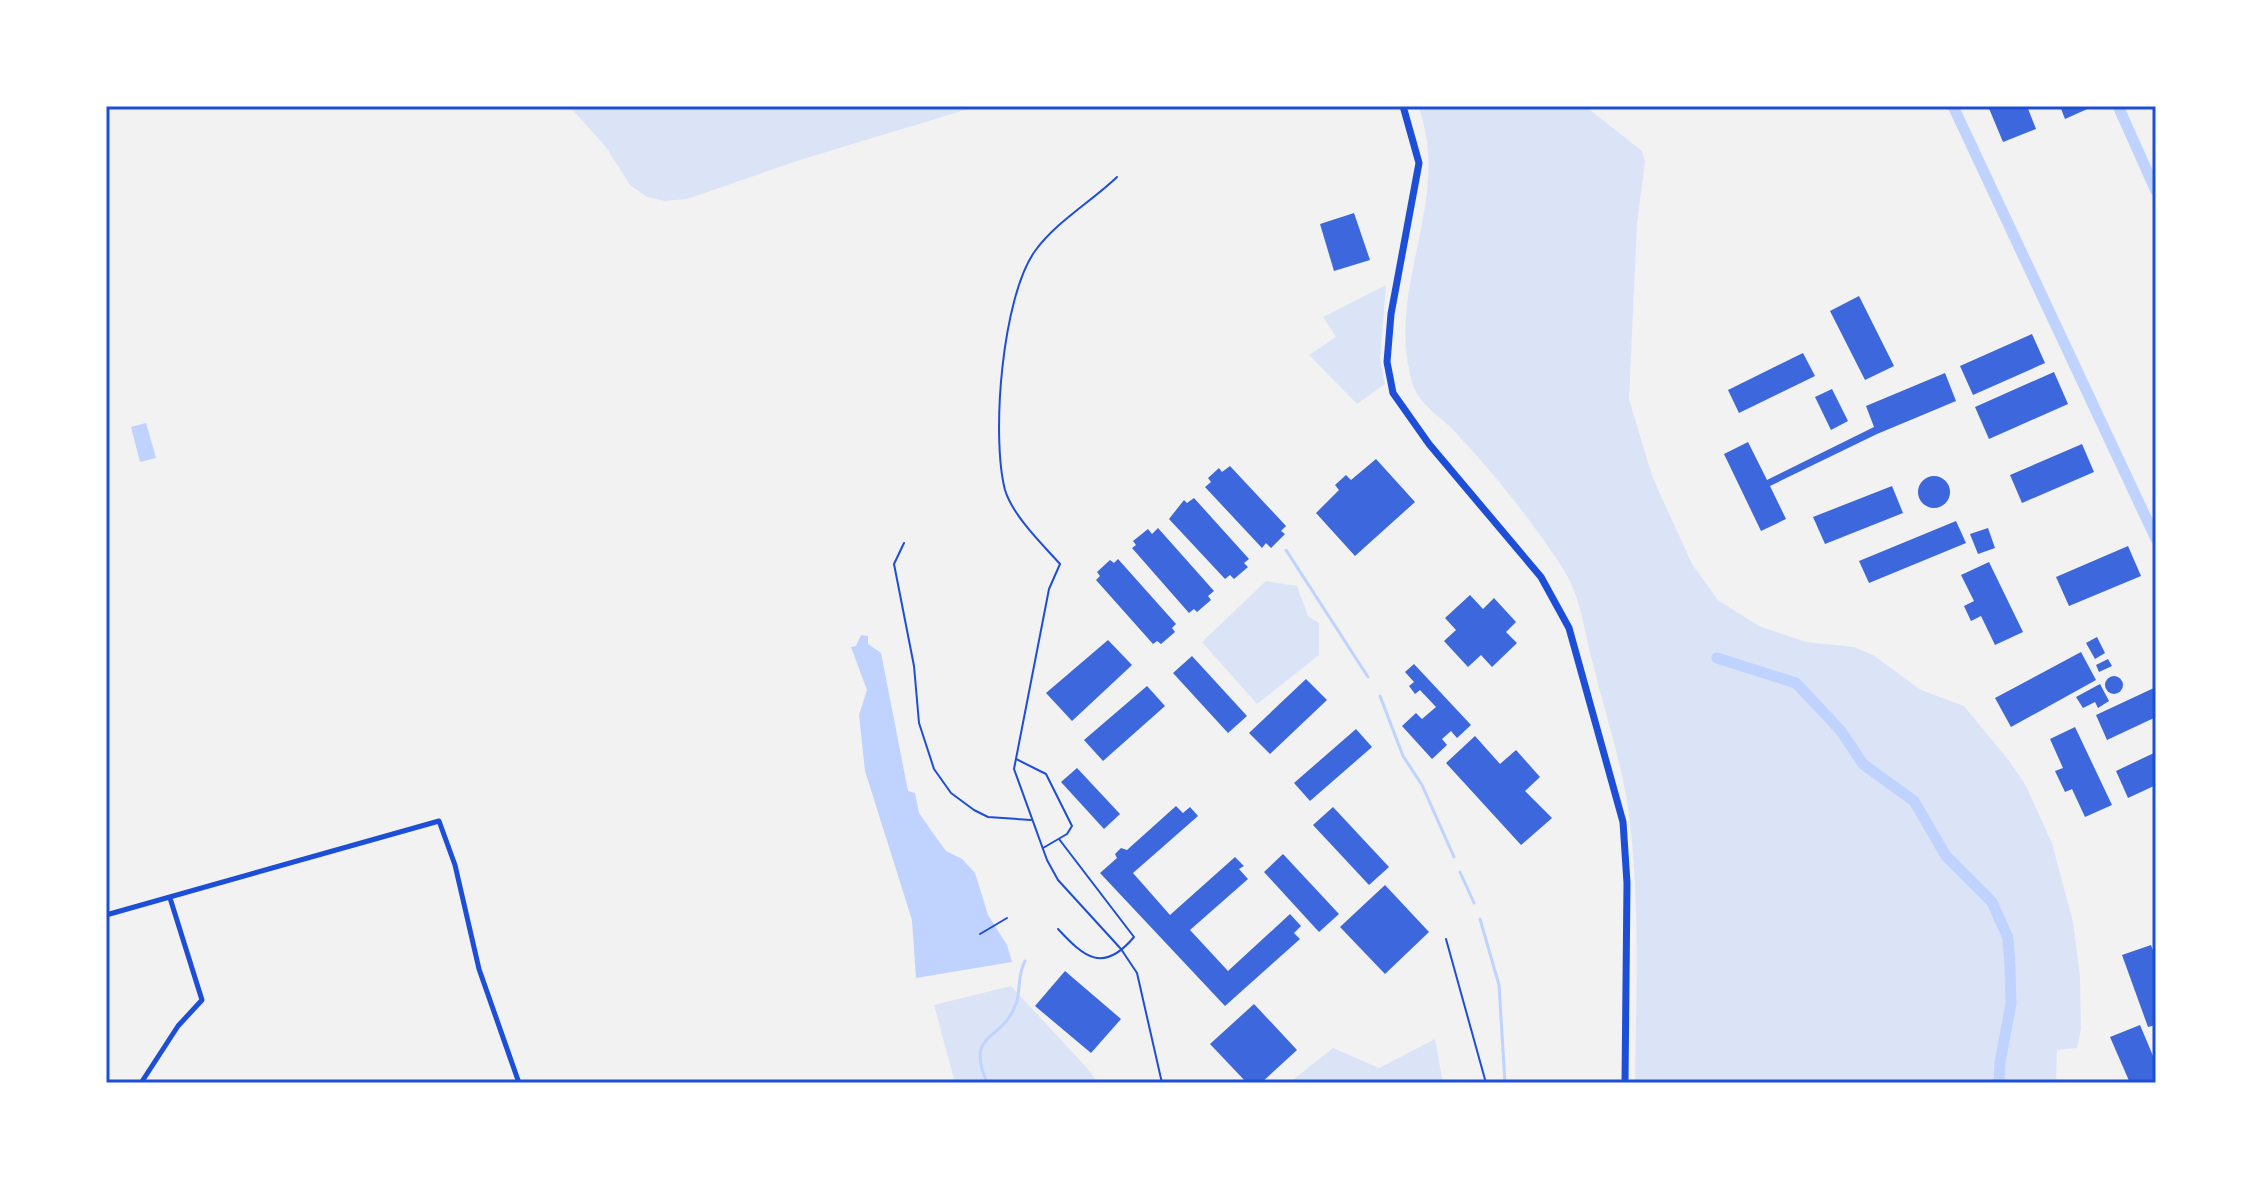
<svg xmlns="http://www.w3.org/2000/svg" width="2262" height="1189" font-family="Montserrat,sans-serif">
<rect width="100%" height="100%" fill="#f2f2f2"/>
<!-- green -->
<g fill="#dbe4f7">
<polygon points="569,106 978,106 800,160 687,199 665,201 647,197 630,185 606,147"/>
<path d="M1418 106H1585L1642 151 1645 162 1637 224 1629 399 1652 476 1692 564 1718 600 1759 626 1806 642 1854 647 1873 655 1921 690 1964 706 2010 762 2026 786 2052 843 2073 922 2080 976 2081 1029 2077 1048 2057 1050 2056 1083H1635C1636 997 1640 909 1630 823 1624 769 1606 717 1593 664 1585 635 1581 598 1565 572 1534 523 1496 476 1457 434 1443 418 1420 406 1413 385 1383 289 1454 201 1418 106Z"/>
<polygon points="1386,285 1380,360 1385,384 1357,404 1309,355 1336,337 1323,317"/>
<polygon points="1266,581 1297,586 1308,616 1319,623 1319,655 1257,704 1202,642"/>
<polygon points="1011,986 1087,1068 1098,1083 955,1083 934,1005"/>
<polygon points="1435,1039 1443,1083 1289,1083 1333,1048 1379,1068"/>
</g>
<!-- water -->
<g fill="#bfd3fe">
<polygon points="146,423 156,458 140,462 131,427"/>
<polygon points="861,635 868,636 868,644 881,653 908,791 915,793 919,813 935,836 946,851 962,859 975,873 988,915 1007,945 1012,962 916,978 912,920 865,771 859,715 867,690 851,647 856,646"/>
</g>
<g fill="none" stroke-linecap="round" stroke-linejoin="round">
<!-- stream -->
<g stroke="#bfd3fe" stroke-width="3">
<polyline points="1286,550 1368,677"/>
<polyline points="1380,696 1403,756 1422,785 1454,857"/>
<polyline points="1460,872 1474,903"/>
<polyline points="1480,919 1499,985 1505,1083"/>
<path d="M987 1083C965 1030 1001 1044 1016 1004 1021 989 1017 976 1025 961"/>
</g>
<!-- canal -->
<g stroke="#bfd3fe" stroke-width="11">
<polyline points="1953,106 2156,539"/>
<polyline points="2118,106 2156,191"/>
<polyline points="1717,658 1796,683 1841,731 1863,764 1914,801 1946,856 1992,902 2008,938 2010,966 2011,1004 2000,1062 1999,1083"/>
</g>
</g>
<!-- building -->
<g fill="#3d67dc">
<polygon points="1988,106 2027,106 2036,129 2003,142"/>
<polygon points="2060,106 2094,106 2065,119"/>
<polygon points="1354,213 1370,260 1334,271 1320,224"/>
<polygon points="1859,296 1894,366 1865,380 1830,311"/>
<polygon points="2032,334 2045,363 1973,395 1960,366"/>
<polygon points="1803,353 1815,376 1739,413 1728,390"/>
<polygon points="2054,372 2068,404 1989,439 1975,407"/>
<polygon points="1945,373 1956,401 1877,434 1770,486 1786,519 1761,531 1724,454 1748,442 1767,480 1874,427 1866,406"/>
<polygon points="1832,389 1848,421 1831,430 1815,397"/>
<polygon points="2082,444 2094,472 2022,503 2010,475"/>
<polygon points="1376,459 1415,502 1355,556 1316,513 1339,490 1335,485 1346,475 1351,480"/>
<polygon points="1230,466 1286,526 1281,531 1285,534 1271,548 1266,543 1262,548 1205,487 1211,482 1208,478 1219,468 1222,472"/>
<circle cx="1934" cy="492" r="16"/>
<polygon points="1892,486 1903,513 1825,544 1813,517"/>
<polygon points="1194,498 1249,559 1244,563 1248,567 1234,579 1230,575 1225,579 1169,519 1184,500 1187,503"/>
<polygon points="1956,521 1966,543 1869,583 1859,561"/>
<polygon points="1158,528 1214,591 1208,596 1211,600 1197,612 1194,609 1189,613 1132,548 1136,545 1133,541 1148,529 1152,534"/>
<polygon points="1988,528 1995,548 1978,554 1970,534"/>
<polygon points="2128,546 2141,576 2069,606 2056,577"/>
<polygon points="1118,559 1176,624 1172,628 1175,632 1161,644 1157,641 1153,644 1096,580 1100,576 1097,572 1110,560 1114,563"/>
<polygon points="1989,562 2023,632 1995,645 1981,616 1971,621 1964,606 1974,601 1961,575"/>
<polygon points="1470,595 1483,609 1494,598 1516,622 1506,632 1517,643 1492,667 1481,655 1468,667 1444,641 1456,630 1445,618"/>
<polygon points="2097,637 2105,653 2095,659 2086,643"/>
<polygon points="1108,640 1132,665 1072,721 1046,693"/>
<polygon points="2081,652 2096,680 2011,727 1995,698"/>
<polygon points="1192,656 1247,716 1228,733 1173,673"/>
<polygon points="2108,659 2112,666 2099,672 2096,665"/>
<polygon points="1414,664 1471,725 1457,738 1451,731 1442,739 1447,745 1432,759 1402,726 1416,713 1422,719 1436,707 1420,690 1415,694 1409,686 1414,682 1405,672"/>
<circle cx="2114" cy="685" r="9"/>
<polygon points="1306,679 1327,700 1270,754 1249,733"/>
<polygon points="2100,684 2109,701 2098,708 2095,702 2083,708 2076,697"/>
<polygon points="1147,686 1165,706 1103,761 1084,740"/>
<polygon points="2156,687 2156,717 2107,740 2096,715"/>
<polygon points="2075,727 2112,805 2085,817 2072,789 2065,792 2055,771 2063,768 2050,739"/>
<polygon points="1356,729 1372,747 1310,801 1294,783"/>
<polygon points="1475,736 1500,764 1516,750 1540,777 1525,791 1552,818 1521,845 1446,763"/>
<polygon points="2156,752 2156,785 2128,798 2116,771"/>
<polygon points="1077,768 1120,814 1104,829 1061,782"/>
<polygon points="1176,806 1183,813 1190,807 1198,816 1133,873 1170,915 1235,857 1244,866 1239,869 1248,879 1190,930 1228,971 1290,914 1301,926 1294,933 1300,939 1225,1006 1100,873 1117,858 1115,854 1121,848 1127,850"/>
<polygon points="1333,807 1389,867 1369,885 1313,825"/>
<polygon points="1283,854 1339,914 1319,932 1264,872"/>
<polygon points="1385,885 1429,932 1385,974 1340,927"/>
<polygon points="2151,945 2156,958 2156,1025 2148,1027 2122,955"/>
<polygon points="1065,971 1121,1019 1091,1053 1035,1006"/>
<polygon points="1254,1004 1297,1050 1261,1083 1247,1083 1210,1044"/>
<polygon points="2140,1025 2156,1063 2156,1083 2130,1083 2110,1037"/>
</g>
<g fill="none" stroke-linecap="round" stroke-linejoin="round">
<!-- path -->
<polyline stroke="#1d4ed8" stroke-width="2" points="980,934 1007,918"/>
<!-- service -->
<g stroke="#1d4ed8" stroke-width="2">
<path d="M1117 177C1091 202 1057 221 1035 251 1002 297 991 436 1005 490 1013 516 1042 544 1060 564L1049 589 1014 769 1047 860 1058 880 1121 949 1137 973 1162 1083"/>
<polyline points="904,543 894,564 914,666 919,723 934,769 951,793 974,810 988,817 1031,820"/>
<polyline points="1016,759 1046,774 1072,826 1067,834 1043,848"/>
<path d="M1058 929C1084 957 1103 974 1134 937L1059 839"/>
<polyline points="1446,939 1486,1083"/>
</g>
<!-- minor -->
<g stroke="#1d4ed8" stroke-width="5">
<polyline points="106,915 439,821 455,865 479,969 519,1083"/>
<polyline points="141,1083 178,1026 202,1000 170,898"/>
</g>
<!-- secondary -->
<polyline stroke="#1d4ed8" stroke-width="7" points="1403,106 1419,163 1391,314 1387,362 1393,393 1429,444 1541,577 1569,628 1623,822 1627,883 1625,1083"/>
</g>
<!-- border -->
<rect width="2262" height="1189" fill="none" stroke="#ffffff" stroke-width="216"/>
<rect x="108" y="108" width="2046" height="973" fill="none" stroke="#1d4ed8" stroke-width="3"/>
</svg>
